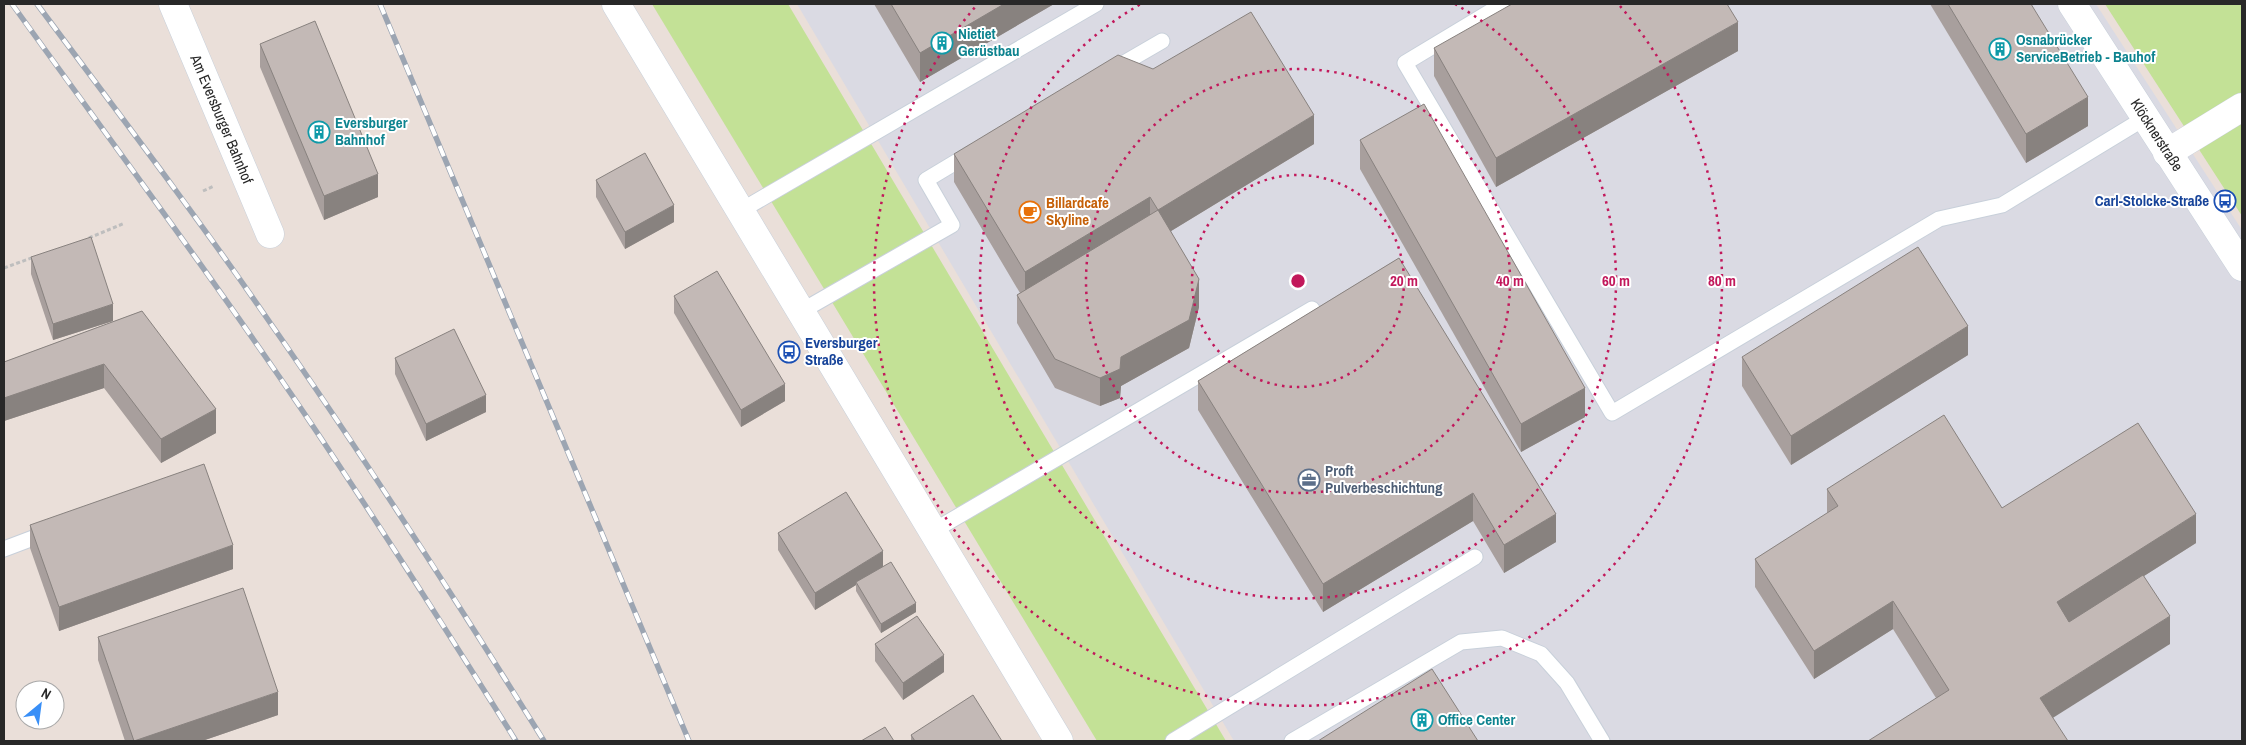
<svg xmlns="http://www.w3.org/2000/svg" width="2246" height="745" font-family="'Archivo Narrow',sans-serif">
<rect width="100%" height="100%" fill="#eadfd9"/>
<!-- industrial -->
<polygon fill="#dadae3" points="797,4 2096,4 2242,230 2242,741 1234,741"/>
<!-- green -->
<g fill="#c3e196">
<polygon points="652,4 788,4 1226,741 1097,741"/>
<polygon points="2105,4 2242,4 2242,216"/>
</g>
<g fill="none" stroke-linecap="round" stroke-linejoin="round">
<!-- lane casing -->
<g stroke="#c8d0da" stroke-width="17">
<g id="lane">
<polyline points="1503,4 1405,63 1612,413 1939,219 2002,205 2145,118"/>
<polyline points="1112,70 1162,41"/>
<polyline points="740,211 1096,4"/>
<polyline points="800,312 952,225 926,180 971,153"/>
<polyline points="933,531 1312,309"/>
<polyline points="4,549 49,532"/>
<polyline points="1173,741 1475,557"/>
<polyline points="1292,741 1461,642 1502,638 1541,654 1567,683 1602,741"/>
</g>
</g>
<!-- street casing -->
<g stroke="#c8d0da" stroke-width="29">
<g id="street">
<path id="s1" d="M173 4 270 234"/>
<polyline points="616,4 1059,741"/>
<path id="s2" d="M2072 4 2242 267"/>
<polyline points="2167,153 2242,107"/>
</g>
</g>
<!-- path -->
<g stroke="#bebebe" stroke-width="3" stroke-dasharray="4 2.5" stroke-linecap="butt">
<polyline points="203,191 214,186"/>
<polyline points="89,238 125,223"/>
<polyline points="4,268 34,257"/>
</g>
<!-- lane -->
<use href="#lane" stroke="#fff" stroke-width="15"/>
<!-- street -->
<use href="#street" stroke="#fff" stroke-width="28"/>
<!-- rail casing -->
<g stroke="#9ca5b2" stroke-width="5.5">
<g id="rail">
<path d="M12 4C110 140 210 274 304 413 377 521 447 631 516 741"/>
<path d="M37 4C116 110 196 215 271 324 366 460 456 600 544 741"/>
<polyline points="380,4 689,741"/>
</g>
</g>
<!-- rail -->
<use href="#rail" stroke="#fff" stroke-width="4" stroke-dasharray="11" stroke-linecap="butt"/>
</g>
<!-- wall -->
<g fill="#a89f9d">
<polygon points="874,4 1054,4 920,82"/>
<polygon points="1930,4 2031,4 2088,126 2026,163"/>
<polygon points="260,44 378,197 324,220 260,67"/>
<polygon points="1434,48 1738,51 1496,187 1434,76"/>
<polygon points="1360,140 1585,417 1521,452 1360,169"/>
<polygon points="1314,144 1171,231 1199,307 1189,348 1121,386 1120,398 1100,406 1055,388 1017,323 1017,295 1020,293 954,182 954,154"/>
<polygon points="596,180 674,222 625,249 596,197"/>
<polygon points="31,257 113,321 53,340 31,274"/>
<polygon points="1399,258 1556,542 1504,573 1473,521 1323,612 1198,410 1198,381"/>
<polygon points="674,296 785,401 741,427 674,313"/>
<polygon points="142,311 216,433 161,463 104,388 4,421 4,362"/>
<polygon points="1968,355 1791,465 1742,386 1742,357"/>
<polygon points="395,358 486,412 426,441 395,374"/>
<polygon points="1827,489 2002,508 2196,543 2144,576 2170,644 1936,698 1893,629 1814,679 1755,587 1755,559 1827,514"/>
<polygon points="30,525 233,569 59,631 30,548"/>
<polygon points="778,533 883,567 916,612 881,633 856,591 856,585 815,610 778,550"/>
<polygon points="98,637 278,715 202,741 125,741 98,660"/>
<polygon points="875,644 944,672 903,700 875,661"/>
<polygon points="911,735 1002,741 911,741"/>
</g>
<!-- shaded-wall -->
<g fill="#88827f">
<polygon points="1004,4 1054,4 920,82 920,53"/>
<polygon points="1738,22 1738,51 1496,187 1496,158"/>
<polygon points="2088,97 2088,126 2026,163 2026,134"/>
<polygon points="1314,115 1314,144 1158,239 1158,210"/>
<polygon points="378,174 378,197 324,220 324,196"/>
<polygon points="1150,197 1150,226 1025,301 1025,272"/>
<polygon points="674,205 674,222 625,249 625,232"/>
<polygon points="1199,279 1199,307 1189,348 1121,386 1120,398 1100,406 1100,378"/>
<polygon points="113,304 113,321 53,340 53,324"/>
<polygon points="1968,326 1968,355 1791,465 1791,436"/>
<polygon points="104,364 104,388 4,421 4,398"/>
<polygon points="785,384 785,401 741,427 741,410"/>
<polygon points="1585,388 1585,417 1521,452 1521,424"/>
<polygon points="486,395 486,412 426,441 426,424"/>
<polygon points="216,409 216,433 161,463 161,439"/>
<polygon points="1473,493 1473,521 1323,612 1323,584"/>
<polygon points="1556,514 1556,542 1504,573 1504,545"/>
<polygon points="2196,514 2196,543 2057,631 2057,602"/>
<polygon points="233,545 233,569 59,631 59,607"/>
<polygon points="883,551 883,568 856,582 856,585 815,610 815,593"/>
<polygon points="1893,601 1893,629 1814,679 1814,651"/>
<polygon points="916,603 916,612 881,633 881,624"/>
<polygon points="2170,616 2170,644 2040,726 2040,698"/>
<polygon points="944,655 944,672 903,700 903,683"/>
<polygon points="278,692 278,715 202,741 134,741"/>
</g>
<!-- building -->
<g fill="#c3b9b6" stroke="#88827f">
<polygon points="891,4 1004,4 920,53"/>
<polygon points="1512,4 1727,4 1738,22 1496,158 1434,48"/>
<polygon points="1948,4 2031,4 2088,97 2026,134"/>
<polygon points="1251,12 1314,115 1158,210 1199,279 1189,320 1121,357 1120,369 1100,378 1055,359 1017,295 1158,210 1150,197 1025,272 954,154 1118,55 1153,69"/>
<polygon points="315,21 378,174 324,196 260,44"/>
<polygon points="1424,104 1585,388 1521,424 1360,140"/>
<polygon points="645,153 674,205 625,232 596,180"/>
<polygon points="91,237 113,304 53,324 31,257"/>
<polygon points="1918,247 1968,326 1791,436 1742,357"/>
<polygon points="1399,258 1556,514 1504,545 1473,493 1323,584 1198,381"/>
<polygon points="717,271 785,384 741,410 674,296"/>
<polygon points="142,311 216,409 161,439 104,364 4,398 4,362"/>
<polygon points="454,329 486,395 426,424 395,358"/>
<polygon points="1944,415 2002,508 2138,423 2196,514 2057,602 2069,622 2143,575 2170,616 2040,698 2068,741 1868,741 1949,690 1893,601 1814,651 1755,559 1838,506 1827,489"/>
<polygon points="204,464 233,545 59,607 30,525"/>
<polygon points="846,492 883,551 815,593 778,533"/>
<polygon points="891,562 916,603 881,624 856,582"/>
<polygon points="243,588 278,692 134,741 98,637"/>
<polygon points="917,616 944,655 903,683 875,644"/>
<polygon points="1432,669 1478,741 1318,741"/>
<polygon points="973,695 1002,741 915,741 911,735"/>
<polygon points="885,727 894,741 861,741"/>
</g>
<!-- distance rings -->
<g fill="none" stroke="#c2185b" stroke-width="2.5" stroke-dasharray="2.5 5">
<circle cx="1298" cy="281" r="106"/>
<circle cx="1298" cy="281" r="212"/>
<path d="M1455 4A318 318 0 1 1 1141 4"/>
<path d="M1620 6A424 424 0 1 1 976 6"/>
</g>
<!-- icons -->
<defs>
<g id="building-ring" transform="scale(1.125)"><circle r="9.5" fill="#fff" stroke="#0f9aa8" stroke-width="1.5"/><path d="M-4-6H4V6H1V3H-1V6H-4ZM-2.5-4.3h1.7v1.8h-1.7ZM.8-4.3h1.7v1.8H.8ZM-2.5-1h1.7V.8h-1.7ZM.8-1h1.7V.8H.8Z" fill="#0f9aa8"/></g>
<g id="bus-ring" transform="scale(1.125)"><circle r="9.5" fill="#fff" stroke="#1a4fb4" stroke-width="1.5"/><path d="M-5-6H5V4H4V6H2V4H-2V6H-4V4H-5ZM-3.5-4V0h7V-4ZM-3.5 1.2v1.5H-2V1.2ZM2 1.2v1.5H3.5V1.2Z" fill="#1a4fb4"/></g>
<g id="cafe-ring" transform="scale(1.125)"><circle r="9.5" fill="#fff" stroke="#e8710a" stroke-width="1.5"/><path d="M-5.5-4.5H6V0H3Q3 3.5 0 3.5H-2.5Q-5.5 3.5-5.5 0ZM3-3.2v2h1.7v-2ZM-6 4.5H4V6H-6Z" fill="#e8710a"/></g>
<g id="office-ring" transform="scale(1.125)"><circle r="9.5" fill="#fff" stroke="#5c6f8a" stroke-width="1.5"/><path d="M-6-3h4V-5.5h4V-3h4V5H-6ZM-1-4.5V-3h2v-1.5ZM-6 0V1H6V0Z" fill="#5c6f8a"/></g>
</defs>
<g fill-rule="evenodd">
<use href="#building-ring" x="942" y="43"/>
<use href="#building-ring" x="2000" y="49"/>
<use href="#building-ring" x="319" y="132"/>
<use href="#bus-ring" x="2225" y="201"/>
<use href="#cafe-ring" x="1030" y="212"/>
<use href="#bus-ring" x="789" y="352"/>
<use href="#office-ring" x="1309" y="480"/>
<use href="#building-ring" x="1422" y="720"/>
</g>
<g text-anchor="middle" stroke-width="4" stroke-linejoin="round" paint-order="stroke">
<!-- culture labels -->
<g font-size="15" font-weight="bold" fill="#0d838f" stroke="#fff" text-anchor="start">
<text x="958" y="39">Nietiet<tspan x="958" dy="17">Gerüstbau</tspan></text>
<text x="2016" y="45">Osnabrücker<tspan x="2016" dy="17">ServiceBetrieb - Bauhof</tspan></text>
<text x="335" y="128">Eversburger<tspan x="335" dy="17">Bahnhof</tspan></text>
<text x="1438" y="725">Office Center</text>
</g>
<!-- street labels -->
<g font-size="15" fill="#282828" stroke="#fff">
<text dy="5" stroke="none"><textPath href="#s1" startOffset="125">Am Eversburger Bahnhof</textPath></text>
<text dy="5" stroke="none"><textPath href="#s2" startOffset="156">Klöcknerstraße</textPath></text>
</g>
<!-- transit labels -->
<g font-size="15" font-weight="bold" fill="#164399" stroke="#fff" text-anchor="end">
<text x="2209" y="206">Carl-Stolcke-Straße</text>
<text x="805" y="348" text-anchor="start">Eversburger<tspan x="805" dy="17">Straße</tspan></text>
</g>
<!-- food labels -->
<g font-size="15" font-weight="bold" fill="#c56008" stroke="#fff" text-anchor="start">
<text x="1046" y="208">Billardcafe<tspan x="1046" dy="17">Skyline</tspan></text>
</g>
<!-- service labels -->
<g font-size="15" font-weight="bold" fill="#4e5e75" stroke="#fff" text-anchor="start">
<text x="1325" y="476">Proft<tspan x="1325" dy="17">Pulverbeschichtung</tspan></text>
</g>
</g>
<circle cx="1298" cy="281" r="8" fill="#c2185b" stroke="#fff" stroke-width="2.5"/>
<g font-size="15" text-anchor="middle" font-weight="bold" fill="#c2185b" stroke="#fff" stroke-width="4" stroke-linejoin="round" paint-order="stroke">
<text x="1404" y="286">20 m</text>
<text x="1510" y="286">40 m</text>
<text x="1616" y="286">60 m</text>
<text x="1722" y="286">80 m</text>
</g>
<!-- border -->
<rect width="2246" height="745" fill="none" stroke="#282828" stroke-width="10"/>
<!-- north arrow -->
<g transform="translate(40 705) rotate(29)"><circle r="24" fill="#ffffff" stroke="#a9a9a9"/>
<path d="M0-4L9 19L0 12L-9 19Z" fill="#398ff7"/>
<text y="-8" font-size="14" font-weight="bold" text-anchor="middle" fill="#282828">N</text>
</g>
</svg>
